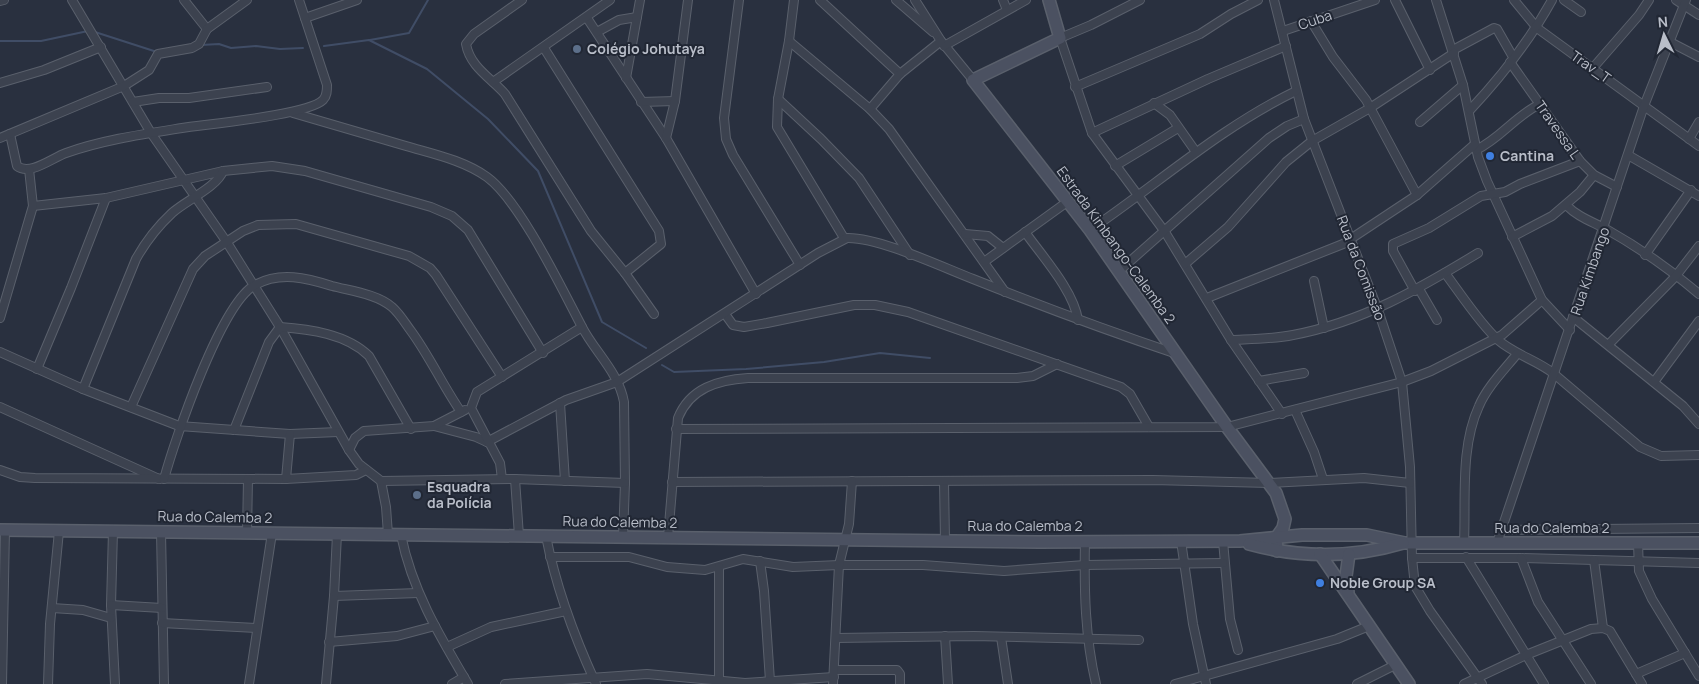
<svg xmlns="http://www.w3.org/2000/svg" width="1699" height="684" font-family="Manrope,sans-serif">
<rect width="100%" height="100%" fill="#29303f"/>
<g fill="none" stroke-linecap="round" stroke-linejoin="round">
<!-- stream -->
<g stroke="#404d66" stroke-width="2">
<polyline points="95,32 157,52"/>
<polyline points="370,40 409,33 428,0"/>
<polyline points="0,41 41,41 88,31"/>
<polyline points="201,45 219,44 231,48 256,46 280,49 303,48"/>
<polyline points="324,46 369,40 427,69 488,119 538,171 602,322 646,348"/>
<polyline points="662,365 674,372 746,369 824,362 880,353 930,358"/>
</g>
<!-- minor casing -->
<g stroke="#5a606c" stroke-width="10">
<g id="minor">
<polyline points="72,0 151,133 226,241 280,327 349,450 359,464 381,481 386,507 388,534"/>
<polyline points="184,0 207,29"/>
<path d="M522 0 474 34 466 44C470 67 491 78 505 94L591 231 625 273"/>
<polyline points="739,0 724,118 726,139 733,155 800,265"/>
<polyline points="794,0 789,41 778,99 777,127 844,238"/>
<polyline points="820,0 900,74"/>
<polyline points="896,0 933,32"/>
<polyline points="915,0 941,41 973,80"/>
<polyline points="1003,0 1007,10"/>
<polyline points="1140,0 1091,25 1060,38 1092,133 1165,232 1231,340 1282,414"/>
<polyline points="1274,0 1304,119 1378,310 1402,382 1410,467 1412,558 1415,586 1430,611 1482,684"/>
<polyline points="1395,0 1430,70"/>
<polyline points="1436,0 1463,85 1478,157 1487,181 1542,300 1570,330"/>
<polyline points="1514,0 1537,28 1699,146"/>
<polyline points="1564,0 1581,12"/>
<polyline points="1676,0 1699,15"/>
<polyline points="0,1 4,0"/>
<polyline points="305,18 357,0"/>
<polyline points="587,18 666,138 756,294"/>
<polyline points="1311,21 1333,57 1366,100 1417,195"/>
<polyline points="1283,31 1375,0"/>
<polyline points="597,32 619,20 637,17"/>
<polyline points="789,41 870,109 889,129 1005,292"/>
<polyline points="1670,42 1699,57"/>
<polyline points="944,46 1026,0"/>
<polyline points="544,48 659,231 661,244 625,273 654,314"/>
<polyline points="1453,50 1494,28 1497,29 1513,57"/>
<polyline points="1510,62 1580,161 1594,175 1617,187"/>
<polyline points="1592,69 1639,15 1649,0"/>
<polyline points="626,78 640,0"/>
<polyline points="493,82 610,0"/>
<polyline points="0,83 44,70 101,47"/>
<polyline points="1075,87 1200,34 1231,14 1258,0"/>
<polyline points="778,99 821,139 859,178 910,255"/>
<polyline points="133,102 159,98 189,98 267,87"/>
<polyline points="641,102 675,101"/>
<polyline points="1154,103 1170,115 1196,152"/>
<polyline points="870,109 900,74 941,41"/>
<path d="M1470 110C1501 77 1530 40 1552 0"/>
<path d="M293 113C331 124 368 135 406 146 433 154 463 160 487 177 520 201 562 289 582 327 595 352 619 373 624 402L625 483 623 537"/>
<polyline points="1420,122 1463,85"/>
<polyline points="1092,133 1208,79 1286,46"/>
<path d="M10 134 17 166C30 176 52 158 66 153 102 140 144 134 182 128 208 124 308 115 323 100 327 96 327 91 327 85L299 0"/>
<polyline points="0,138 124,86 149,70 158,54 192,48 199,44 207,29 247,0"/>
<polyline points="666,138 675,101 688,0"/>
<polyline points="1689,139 1699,122"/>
<path d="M1476 150C1501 138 1515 116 1540 104"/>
<polyline points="1628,155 1699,196"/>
<polyline points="1115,166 1178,128"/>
<path d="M1566 205C1578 217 1591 221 1606 229 1638 247 1671 270 1699 294"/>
<polyline points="33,206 106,198 223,171 272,166 305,171 431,207 452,216 468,230 543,353"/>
<path d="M1090 230C1159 183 1221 127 1296 91"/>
<path d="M1025 232C1042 256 1074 291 1078 320"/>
<polyline points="965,234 988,236 1003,248"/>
<polyline points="1512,237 1552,216 1580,192 1594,175"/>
<polyline points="1645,255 1691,190"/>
<polyline points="984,262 1067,202"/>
<polyline points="1185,264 1228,227 1286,162 1312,141 1370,108 1454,53"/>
<polyline points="1119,271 1269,138 1287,126 1304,119"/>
<path d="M1445 273C1460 293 1480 324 1498 340 1514 354 1536 360 1553 373L1640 447 1661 456 1699 455"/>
<polyline points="1314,281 1324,328"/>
<polyline points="1419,289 1437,320"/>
<polyline points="1415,291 1393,251 1393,244 1429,228 1481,196 1505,192 1520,184 1580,161"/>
<polyline points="1207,298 1343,244 1417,195 1475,144"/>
<polyline points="725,314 733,325 744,327 767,323 854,305 875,305 908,312 1121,387 1130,394 1149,427"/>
<polyline points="1573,317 1683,406 1699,424"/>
<polyline points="0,318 33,206 29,169"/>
<path d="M1231 340C1252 339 1273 339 1293 335 1362 322 1419 289 1478 253"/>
<polyline points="1609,344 1675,277 1699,246"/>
<polyline points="0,352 83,389 179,426 290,434 338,432"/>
<polyline points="37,369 71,288 106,198"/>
<polyline points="1259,381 1304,373"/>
<polyline points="1654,382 1699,321"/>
<path d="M83 389 136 259C146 241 157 227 172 213 185 201 217 187 223 171"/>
<polyline points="560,403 565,481"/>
<polyline points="0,407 159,479"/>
<polyline points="131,407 193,269 205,256 243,231 258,225 296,224 409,256 430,268 436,275 502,377"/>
<polyline points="1295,410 1314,452 1323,479"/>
<polyline points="434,426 476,437 487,442"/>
<polyline points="676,429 1227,427 1402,382 1431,371 1502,335 1542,300"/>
<path d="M234 430 269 342 280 327C309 329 347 334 369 356L411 429"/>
<path d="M487 442 566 400 617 382 818 253 847 238C878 237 942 267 973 279 1041 306 1108 331 1177 354"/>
<polyline points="349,450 355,438 364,431 434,426 465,410"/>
<polyline points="0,470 20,477 35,478 286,479 356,475 366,470"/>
<path d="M164 479C175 439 221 303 255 285 280 271 307 278 332 286 351 291 377 294 392 307 400 314 405 323 411 331 430 357 443 386 461 412"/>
<polyline points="286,479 290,434"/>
<polyline points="502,479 500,463 471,408 477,392 582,327"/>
<polyline points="515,479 519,536"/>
<polyline points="381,481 515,479 625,483"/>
<polyline points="944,481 945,540"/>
<polyline points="672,482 1153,480 1269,483 1364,478 1410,483"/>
<polyline points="1502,530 1699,528"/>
<polyline points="113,531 111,605 115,684"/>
<polyline points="161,532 164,684"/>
<polyline points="247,533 248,479"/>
<path d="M401 535C412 590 439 635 468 684"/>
<path d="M546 536C556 588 574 636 596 684"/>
<path d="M668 537 678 418C690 388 718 380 748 378H1017L1033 376 1057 364"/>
<path d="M1085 541C1084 590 1085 637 1096 684"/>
<polyline points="1181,541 1193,624 1206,684"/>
<polyline points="1223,541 1230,619 1238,650"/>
<path d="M1464 543C1466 499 1460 447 1479 406 1487 387 1504 370 1517 354"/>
<polyline points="1497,543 1644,106 1686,0"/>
<polyline points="1638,543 1639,571 1652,599 1699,676"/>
<polyline points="550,557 629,557 667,567 705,570 743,559 793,567 839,565 923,565 1004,571 1085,565 1223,563"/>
<polyline points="1466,557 1544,684"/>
<polyline points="1412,558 1521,558 1699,563"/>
<polyline points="1521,558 1538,602 1591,684"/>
<polyline points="1594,560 1603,628"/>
<polyline points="760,561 764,591 770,681"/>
<polyline points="719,567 719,684"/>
<polyline points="334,596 418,593"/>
<polyline points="111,605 162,608"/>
<polyline points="52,608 83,610 111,618"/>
<polyline points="162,623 257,628"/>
<polyline points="945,636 948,684"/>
<polyline points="1001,637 1008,684"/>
<polyline points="836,638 974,636 1139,640"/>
<polyline points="329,642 397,636 435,626"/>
<polyline points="447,647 491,627 566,611"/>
<polyline points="834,670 897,670 900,674 900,684"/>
<polyline points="1636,674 1685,653"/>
<polyline points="2,684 5,530"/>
<polyline points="48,684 50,624 59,531"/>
<polyline points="249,684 272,533"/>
<polyline points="326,684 334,596 337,534"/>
<polyline points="452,684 464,677"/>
<polyline points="505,684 647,674 745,683 834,677"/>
<polyline points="833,684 839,565 849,524 852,481"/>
<polyline points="1175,684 1337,639 1369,626"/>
<polyline points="1357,684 1395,665"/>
<polyline points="1464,684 1526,655 1591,629 1603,628 1610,631 1642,684"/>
</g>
</g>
<!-- secondary casing -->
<g stroke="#5a606c" stroke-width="14">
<g id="secondary">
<polyline points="1049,0 1060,38 973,80 1090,230 1227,427 1276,493 1285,519 1283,528 1276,538 1277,551"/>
<polyline points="0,530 1039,542 1240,541 1302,535 1367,535 1405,543 1699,543"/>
<path d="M1249 544C1300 558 1353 558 1403 543"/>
<polyline points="1320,554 1409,684"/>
<polyline points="1348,592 1346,576 1349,554"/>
</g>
</g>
<!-- minor -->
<use href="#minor" stroke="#3c424f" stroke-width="8"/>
<!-- secondary -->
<use href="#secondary" stroke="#4b5161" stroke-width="11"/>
</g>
<!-- markers -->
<g fill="#5c6f8a" stroke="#212734" stroke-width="2">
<circle cx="577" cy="49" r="5"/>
<circle cx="417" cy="495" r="5"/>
</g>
<g fill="#3f7fe0" stroke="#212734" stroke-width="2">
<circle cx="1490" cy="156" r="5"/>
<circle cx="1320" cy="583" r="5"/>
</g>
<g text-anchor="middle" stroke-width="4" stroke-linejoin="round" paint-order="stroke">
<!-- street labels -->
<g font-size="14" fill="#b9bec9" stroke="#212734">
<text transform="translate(1315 20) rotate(-19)" y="5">Cuba</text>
<text transform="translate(1591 67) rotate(35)" y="5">Trav_T</text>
<text transform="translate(1558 130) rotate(55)" y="5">Travessa L</text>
<text transform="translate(1116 245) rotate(54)" y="5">Estrada Kimbango-Calemba 2</text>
<text transform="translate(1361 268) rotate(69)" y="5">Rua da Comissão</text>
<text transform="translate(1590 271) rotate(-71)" y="5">Rua Kimbango</text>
<text transform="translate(215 517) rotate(1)" y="5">Rua do Calemba 2</text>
<text transform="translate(620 522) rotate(1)" y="5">Rua do Calemba 2</text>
<text x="1025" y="531">Rua do Calemba 2</text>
<text x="1552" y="533">Rua do Calemba 2</text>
</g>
<!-- poi labels -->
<g font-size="14" font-weight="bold" fill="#b9bec9" stroke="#212734" text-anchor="start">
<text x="587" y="54">Colégio Johutaya</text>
<text x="1500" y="161">Cantina</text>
<text x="427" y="492">Esquadra<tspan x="427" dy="16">da Polícia</tspan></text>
<text x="1330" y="588">Noble Group SA</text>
</g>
</g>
<!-- north arrow -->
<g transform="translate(1664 35) rotate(355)" stroke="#212734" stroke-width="4" paint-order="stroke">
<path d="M0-4L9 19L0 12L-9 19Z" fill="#b9bec9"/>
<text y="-8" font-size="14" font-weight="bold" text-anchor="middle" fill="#b9bec9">N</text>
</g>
</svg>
